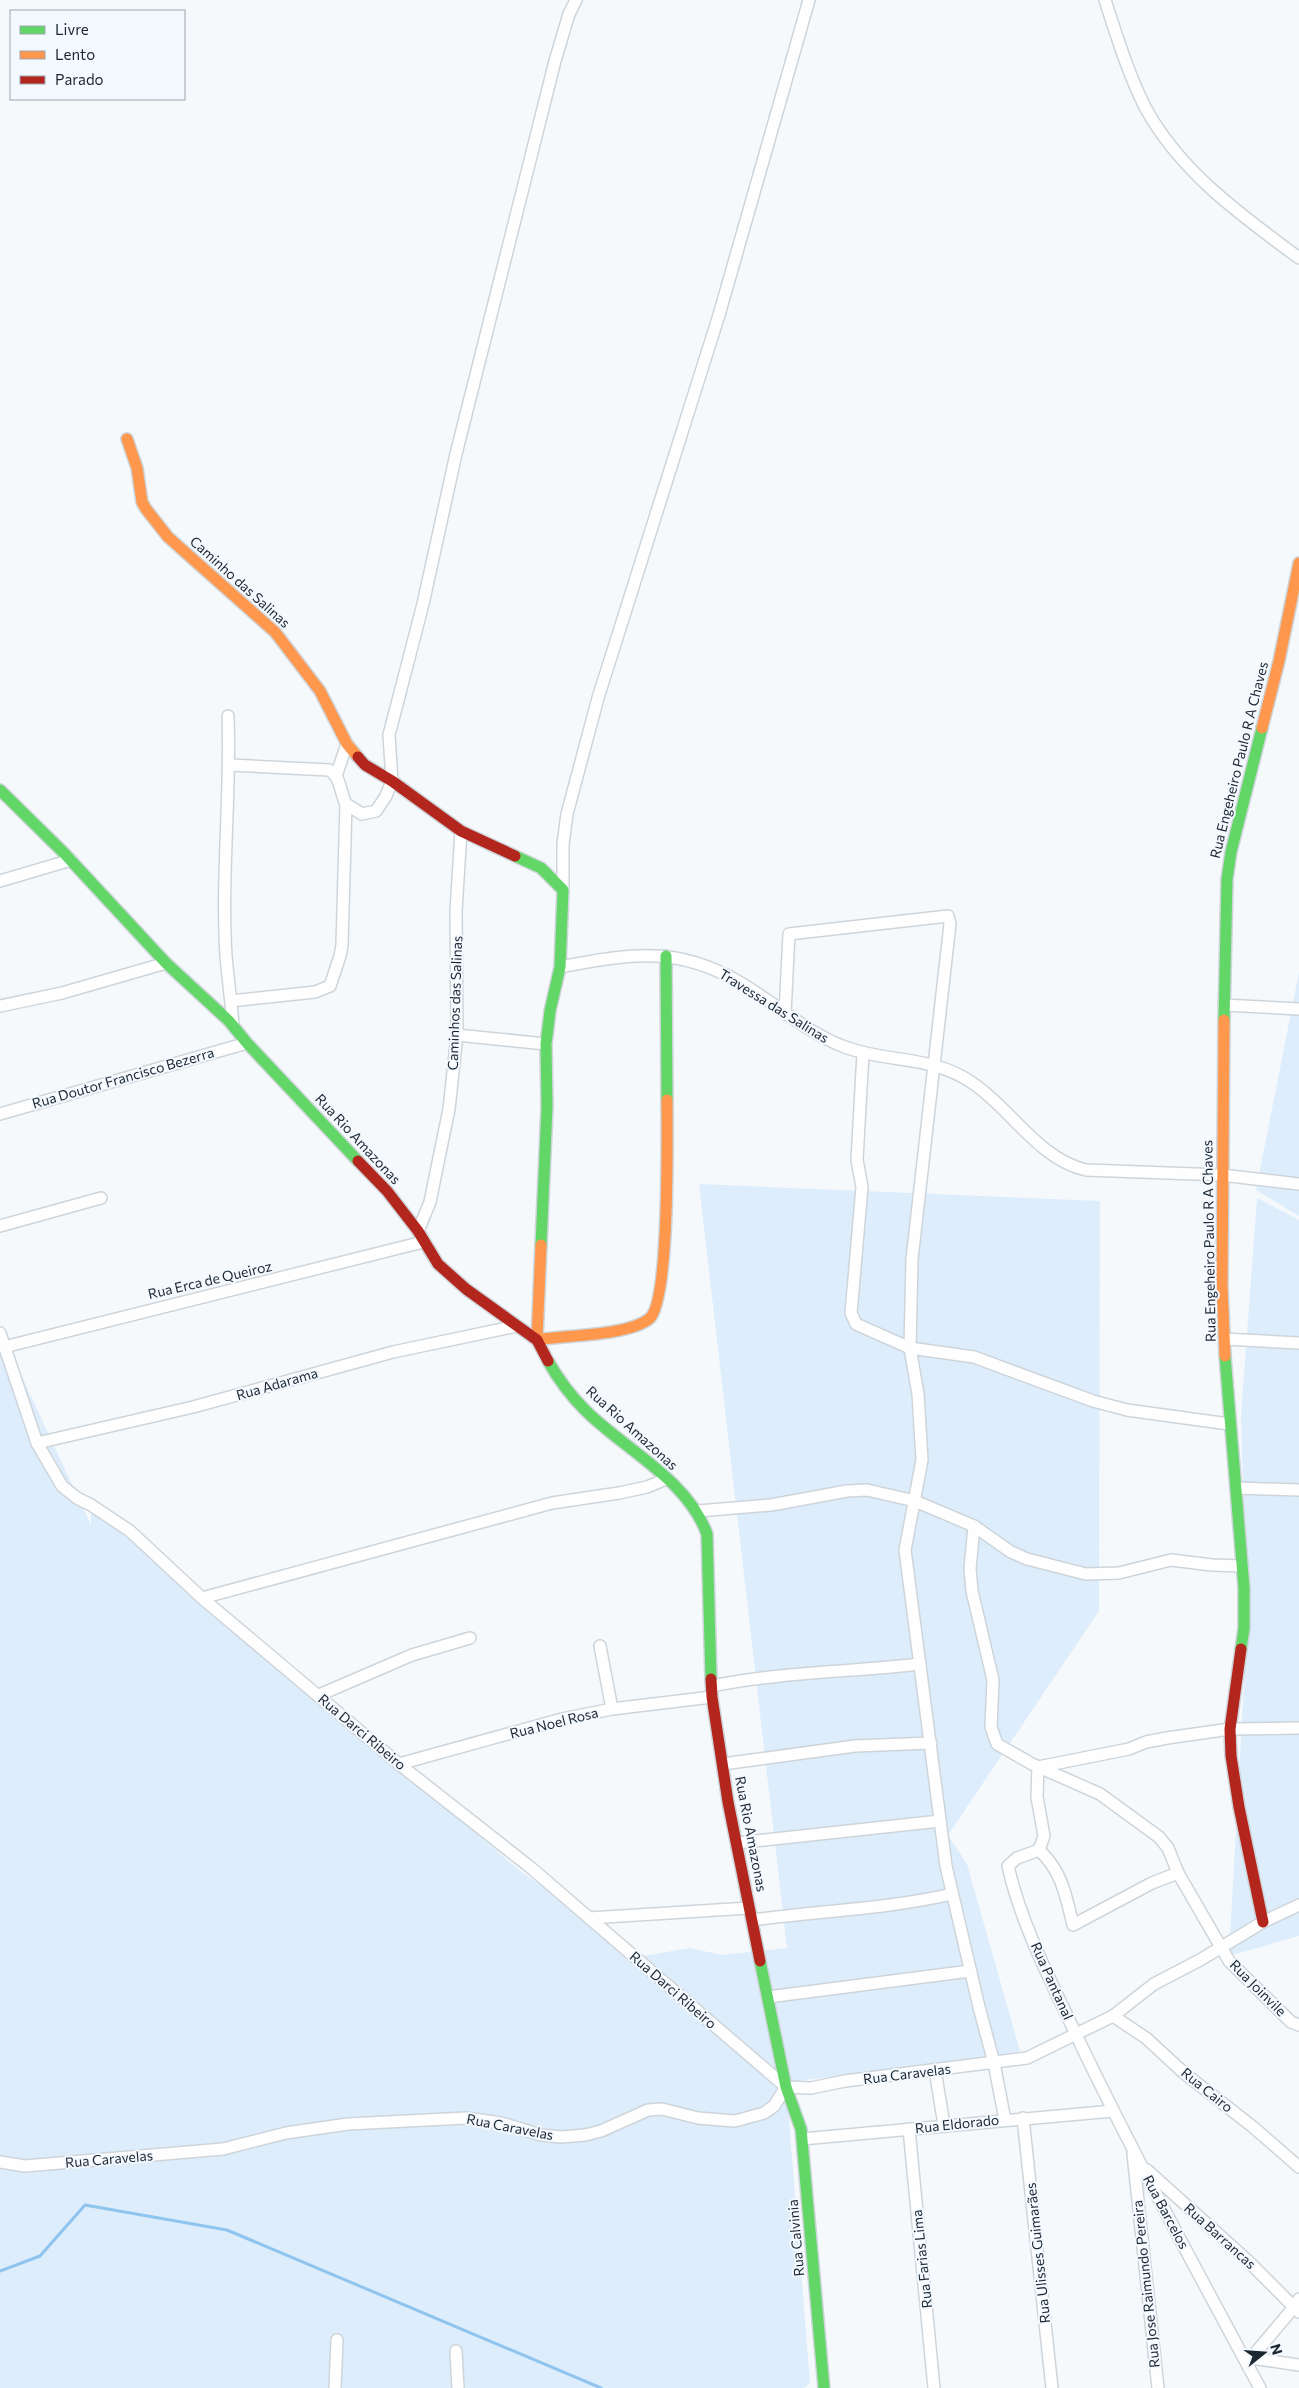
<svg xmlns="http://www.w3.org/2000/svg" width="1299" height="2388" font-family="Commissioner,sans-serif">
<rect width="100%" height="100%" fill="#f6f9fc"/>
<!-- green -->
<g fill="#ddedfc">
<polygon points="1299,972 1299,1216 1256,1190"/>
<polygon points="699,1184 1100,1201 1099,1611 948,1835 967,1864 1020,2051 958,2063 786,2082 810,2383 804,2388 0,2388 0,1330 91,1525 91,1505 519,1870 643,1956 690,1948 722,1955 787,1948"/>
<polygon points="1257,1198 1299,1220 1299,1936 1229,1956 1247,1630 1241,1415"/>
</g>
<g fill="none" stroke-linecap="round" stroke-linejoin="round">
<!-- stream -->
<polyline stroke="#8fc4ef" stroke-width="3" points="0,2271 40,2256 85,2205 227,2230 601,2388"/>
<!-- street casing -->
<g stroke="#ced5da" stroke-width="14">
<g id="street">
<path d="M1105 0C1117 37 1128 73 1145 107 1180 172 1241 215 1299 258"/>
<path d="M228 716C231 796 221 876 226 956 228 979 231 1001 233 1024"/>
<path d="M230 765 329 770C341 776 340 793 346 804L362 814 376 811 386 796 392 781 389 735 423 604 456 454 555 61 569 14 576 0"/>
<polyline points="336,776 347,744"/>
<polyline points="0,881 71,860"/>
<polyline points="563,890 563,844 567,814 598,698 719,315 809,0"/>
<path d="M560 967C637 952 686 945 755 992 784 1011 812 1035 845 1047 887 1063 931 1055 971 1082 1011 1108 1038 1159 1086 1170L1222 1175 1299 1184"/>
<polyline points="231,1001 315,992 330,986 340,956 342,945 346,804"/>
<polyline points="1224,1005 1299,1009"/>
<polyline points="0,1006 62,993 166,963"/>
<polyline points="785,1013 789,934 948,916 950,924 912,1259 910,1348 918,1394 922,1460 905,1550 946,1866 979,2007 994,2063 1005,2120"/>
<polyline points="457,1035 546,1044"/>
<polyline points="863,1053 857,1160 862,1187 851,1313 856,1324 910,1348 974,1357 1093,1401 1127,1410 1229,1424"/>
<polyline points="0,1114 247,1043"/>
<polyline points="0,1226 101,1198"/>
<polyline points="418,1231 430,1202 449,1109 457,1035 456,911 461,831"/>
<polyline points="0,1333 37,1443 62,1486 77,1498 91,1505 130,1531 202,1598 399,1764 530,1867 786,2087"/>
<polyline points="1225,1339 1299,1343"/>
<polyline points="4,1347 423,1242"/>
<polyline points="37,1443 193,1407 393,1352 517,1326"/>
<polyline points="1237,1488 1299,1490"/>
<polyline points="698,1511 771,1505 847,1491 867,1490 915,1501 974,1526 1011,1552 1027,1559 1086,1574 1119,1573 1171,1560 1212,1565 1242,1566"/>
<polyline points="974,1526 970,1569 972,1591 993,1680 991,1727 997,1744 1032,1764 1100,1794 1159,1837 1168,1848 1178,1873 1229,1961 1291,2022 1299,2025"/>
<polyline points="202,1598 552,1503 619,1493 647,1487 666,1479"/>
<polyline points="600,1646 612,1709"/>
<path d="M712 1686C780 1672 851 1672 920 1664"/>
<polyline points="319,1695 412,1655 470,1638"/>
<polyline points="399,1764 562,1719 612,1709 712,1697"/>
<polyline points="723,1764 855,1746 931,1743"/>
<polyline points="737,1843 940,1821"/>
<path d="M1039 1850C1062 1871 1066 1896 1073 1925L1152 1883 1178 1873"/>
<polyline points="589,1918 749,1908"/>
<path d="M752 1920C819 1911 887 1909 952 1894"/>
<polyline points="768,1997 970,1971"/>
<polyline points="1113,2016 1146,2038 1184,2073 1253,2127 1299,2167"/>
<polyline points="935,2070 944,2125"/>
<polyline points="786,2087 811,2088 845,2081 1027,2058 1113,2016 1154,1984 1200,1960 1263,1922 1299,1905"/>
<polyline points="1023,2118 1052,2388"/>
<polyline points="909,2129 934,2388"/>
<polyline points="802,2139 1113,2111"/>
<polyline points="1133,2154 1158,2388"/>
<polyline points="0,2162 25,2166 223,2149 286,2133 348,2124 466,2118 501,2123 541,2135 561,2137 585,2135 601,2131 648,2110 662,2109 698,2118 735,2121 764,2113 774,2106 786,2087"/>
<polyline points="1147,2170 1248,2261 1299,2312"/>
<polyline points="456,2351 458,2388"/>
<polyline points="1251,2358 1299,2365"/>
<polyline points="1247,2363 1294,2307 1299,2299"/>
<polyline points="335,2388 337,2340"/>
<path d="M1260 2388C1199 2275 1137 2161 1081 2045 1054 1987 1022 1928 1008 1866L1017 1858 1039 1850 1044 1836 1037 1797 1038 1767 1129 1749 1146 1742 1167 1738 1230 1729 1299 1728"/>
</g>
</g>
<!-- fast casing -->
<g stroke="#ced5da" stroke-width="14">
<g id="fast">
<polyline points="0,790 64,853 166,963 229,1021 247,1043 358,1161"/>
<polyline points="515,856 541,868 563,890 560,967 550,1011 546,1044 547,1107 541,1245"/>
<polyline points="666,956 667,1100"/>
<polyline points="1224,1020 1227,879 1231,852 1262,728"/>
<polyline points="1225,1356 1244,1588 1244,1628 1241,1649"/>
<path d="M548 1361C557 1377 571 1396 585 1410 625 1450 687 1479 707 1534L711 1679"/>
<polyline points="760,1961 786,2087 801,2129 824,2388"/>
</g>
</g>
<!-- slow casing -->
<g stroke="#ced5da" stroke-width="14">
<g id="slow">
<polyline points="127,439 137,468 142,502 146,509 168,537 275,632 320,691 347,744 358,757"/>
<polyline points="1262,728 1279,661 1299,563"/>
<polyline points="1224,1020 1222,1287 1225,1356"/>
<path d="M541 1245 537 1340C566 1335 627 1336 649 1319 670 1303 667 1133 667 1100"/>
</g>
</g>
<!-- jam casing -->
<g stroke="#ced5da" stroke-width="14">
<g id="jam">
<polyline points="358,757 365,765 392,781 461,831 515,856"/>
<polyline points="358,1161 387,1191 418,1231 438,1264 466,1289 537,1340 548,1361"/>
<polyline points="1241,1649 1230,1729 1231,1756 1239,1807 1263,1922"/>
<polyline points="711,1679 712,1697 728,1802 760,1961"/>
</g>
</g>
<!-- street -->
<use href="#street" stroke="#fefeff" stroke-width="11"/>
<!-- fast -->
<use href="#fast" stroke="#63d668" stroke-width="11"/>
<!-- slow -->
<use href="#slow" stroke="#ff974d" stroke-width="11"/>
<!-- jam -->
<use href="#jam" stroke="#b3261e" stroke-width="11"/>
</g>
<g text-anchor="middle" stroke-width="4" stroke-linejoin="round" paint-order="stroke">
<!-- street labels -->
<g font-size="14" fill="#1c2731" stroke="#f3f9ff">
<text transform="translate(240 582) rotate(42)" y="5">Caminho das Salinas</text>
<text transform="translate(1239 760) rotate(-76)" y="5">Rua Engeheiro Paulo R A Chaves</text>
<text transform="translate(455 1003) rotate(-88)" y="5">Caminhos das Salinas</text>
<text transform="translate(774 1006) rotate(32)" y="5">Travessa das Salinas</text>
<text transform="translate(123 1078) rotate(-16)" y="5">Rua Doutor Francisco Bezerra</text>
<text transform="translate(358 1139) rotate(47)" y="5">Rua Rio Amazonas</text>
<text transform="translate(1209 1241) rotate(-91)" y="5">Rua Engeheiro Paulo R A Chaves</text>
<text transform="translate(210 1280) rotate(-13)" y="5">Rua Erca de Queiroz</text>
<text transform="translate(277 1384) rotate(-16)" y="5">Rua Adarama</text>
<text transform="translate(632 1428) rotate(42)" y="5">Rua Rio Amazonas</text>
<text transform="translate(554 1723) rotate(-14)" y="5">Rua Noel Rosa</text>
<text transform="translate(362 1732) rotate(40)" y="5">Rua Darci Ribeiro</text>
<text transform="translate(751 1834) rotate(79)" y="5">Rua Rio Amazonas</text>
<text transform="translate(1052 1981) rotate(66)" y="5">Rua Pantanal</text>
<text transform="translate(1258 1988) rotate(45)" y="5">Rua Joinvile</text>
<text transform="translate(673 1990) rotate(41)" y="5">Rua Darci Ribeiro</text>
<text transform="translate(907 2074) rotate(-7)" y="5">Rua Caravelas</text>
<text transform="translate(1207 2090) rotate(39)" y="5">Rua Cairo</text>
<text transform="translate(957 2124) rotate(-6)" y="5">Rua Eldorado</text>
<text transform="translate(510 2127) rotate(11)" y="5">Rua Caravelas</text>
<text transform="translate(109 2159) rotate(-5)" y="5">Rua Caravelas</text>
<text transform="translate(1166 2212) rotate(62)" y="5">Rua Barcelos</text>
<text transform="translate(1220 2236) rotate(42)" y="5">Rua Barrancas</text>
<text transform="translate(796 2238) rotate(-95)" y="5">Rua Calvinia</text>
<text transform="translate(1038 2253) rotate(-96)" y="5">Rua Ulisses Guimarães</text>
<text transform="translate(922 2259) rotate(-96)" y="5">Rua Farias Lima</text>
<text transform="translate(1146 2284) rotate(-96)" y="5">Rua Jose Raimundo Pereira</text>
</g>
</g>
<!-- legend -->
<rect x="10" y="10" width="175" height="90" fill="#f3f9ff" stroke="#9da5ad"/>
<rect x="20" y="26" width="25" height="8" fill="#63d668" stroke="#9da5ad"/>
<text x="55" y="35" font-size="15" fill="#1c2731">Livre</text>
<rect x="20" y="51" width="25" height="8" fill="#ff974d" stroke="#9da5ad"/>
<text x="55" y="60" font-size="15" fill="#1c2731">Lento</text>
<rect x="20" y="76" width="25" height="8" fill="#b3261e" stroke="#9da5ad"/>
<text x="55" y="85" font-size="15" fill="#1c2731">Parado</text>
<!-- north arrow -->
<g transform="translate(1264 2353) rotate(73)" stroke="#f3f9ff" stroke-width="4" paint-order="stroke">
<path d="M0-4L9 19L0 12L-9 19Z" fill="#1c2731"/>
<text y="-8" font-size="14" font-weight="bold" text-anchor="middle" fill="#1c2731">N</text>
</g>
</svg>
